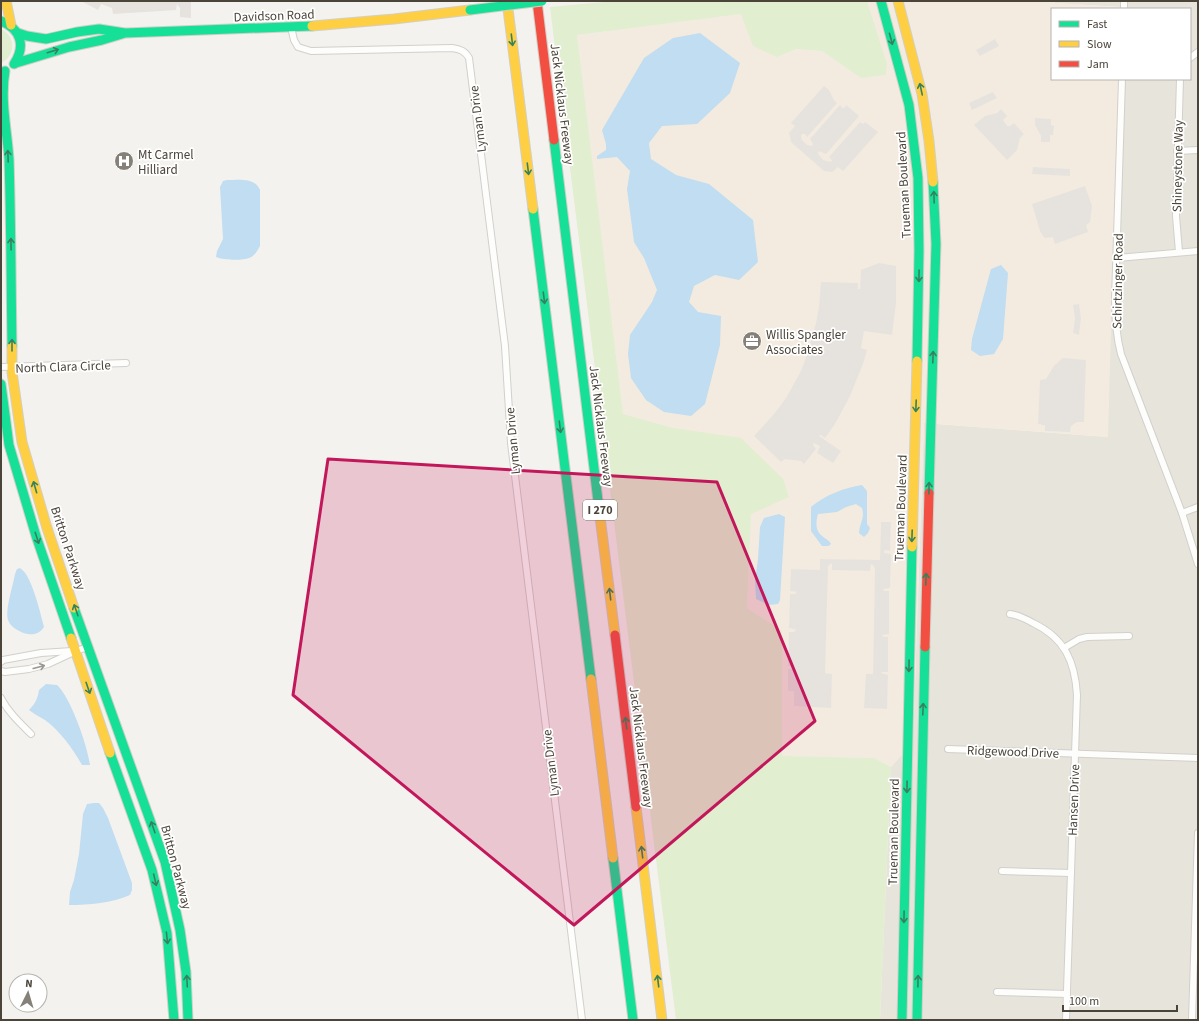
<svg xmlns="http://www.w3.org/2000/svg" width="1199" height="1021" font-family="'Source Sans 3',sans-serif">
<rect width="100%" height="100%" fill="#f4f2ee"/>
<!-- residential -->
<polygon fill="#e7e4dc" points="1054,1 1198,1 1198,1020 880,1020 891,767 913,742 924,423 1107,437 1118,79 1190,79 1190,9 1120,9 1120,7 1055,3"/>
<!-- commercial -->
<polygon fill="#f3ebdf" points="867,1 1054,1 1055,3 1120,7 1120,9 1052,9 1052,79 1118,79 1108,437 924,423 913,742 891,767 874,758 782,756 781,631 747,608 751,513 789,497 673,428 623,414 577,35 741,14 777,57 796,49 822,51 861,78 886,75 887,64"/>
<!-- green -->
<g fill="#e1eecf">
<polygon points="615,1 867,1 887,64 886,75 861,78 822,51 796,49 777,57 753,46 741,14 577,35 623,414 673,428 741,438 783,479 789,497 751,514 747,608 782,631 782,756 874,758 891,767 880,1020 676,1020 550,7"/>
<path d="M1 29C16 36 16 56 1 63Z"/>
</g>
<!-- parking -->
<g fill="#e6e3df">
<polygon points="81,1 191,1 191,18 180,17 180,8 177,4 176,10 113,14 112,8 101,4 98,10"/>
<polygon points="995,39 999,46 980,56 976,50"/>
<polygon points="824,86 829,90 834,100 837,103 807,137 805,134 802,134 801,136 802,140 807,145 812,146 813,144 810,139 840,105 843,108 845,107 846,105 859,116 826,154 819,151 818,153 819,155 823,160 831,162 832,160 829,157 860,122 863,124 865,122 878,132 843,171 838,167 832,172 824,171 791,142 790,137 789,133 795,126 791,123"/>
<polygon points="993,92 997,98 972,110 969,103"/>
<polygon points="1001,109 1007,116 1003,120 1007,126 1010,126 1014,123 1024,134 1020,138 1017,150 1007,160 974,125 985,116 997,113"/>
<polygon points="1035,118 1051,119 1051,125 1054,126 1053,135 1050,135 1050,142 1041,142 1041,136 1035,125"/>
<polygon points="1033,167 1070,169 1070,176 1032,174"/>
<polygon points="1085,186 1092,206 1090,222 1086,225 1088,232 1055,244 1053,237 1045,238 1043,236 1040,231 1032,204"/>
<polygon points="879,263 896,266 896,303 892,335 864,331 861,348 867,350 863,364 850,396 835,424 825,438 821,435 819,436 841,451 833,463 817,453 820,446 814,443 813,445 816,449 804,464 801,461 785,459 781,462 754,436 774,414 786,398 801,371 808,352 816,323 819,307 821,282 858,283 858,289 860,289 861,270"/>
<polygon points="1079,304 1081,318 1079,335 1073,333 1075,318 1073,305"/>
<polygon points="1063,358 1086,360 1084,422 1077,422 1071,426 1070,432 1045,431 1045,425 1041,425 1041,424 1038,424 1040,380 1046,379 1054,366"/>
<polygon points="881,522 891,522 890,551 885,550 884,552 884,553 891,554 890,588 883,589 884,591 889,591 889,634 882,635 884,637 888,637 888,672 882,672 881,673 888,675 887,709 864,708 866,674 873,674 875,571 874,566 871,564 870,571 832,570 832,563 828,566 825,673 832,674 831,708 794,706 794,691 788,691 788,669 793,669 795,668 794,666 788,666 789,632 794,632 796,630 794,629 789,628 790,594 795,594 797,592 790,591 791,569 820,570 820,559 880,560"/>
</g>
<!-- water -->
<g fill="#c0ddf1">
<polygon points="700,33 740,63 730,93 697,124 662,126 649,143 651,159 676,175 709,184 753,220 758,262 739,280 715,275 694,286 689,302 698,312 721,316 720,345 705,404 691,416 664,412 646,400 631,378 628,354 630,335 652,302 657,290 644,258 634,242 627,189 630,171 617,157 597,159 597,156 606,150 606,144 602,130 644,58 673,38"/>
<path d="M227 180C238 180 255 177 260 190V246C257 251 255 256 249 258 242 261 223 260 216 257L217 251 223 239 220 187 223 181Z"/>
<polygon points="1001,265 1008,273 1003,339 994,354 980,356 971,350 972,339 991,269"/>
<path d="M862 485 867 491V524L870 528 868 533 864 537 859 533C860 522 865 518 862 508L856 504 846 507 837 512 818 514C816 521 815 530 821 535 825 539 828 539 831 544L828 546H822L811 531V507C825 495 844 488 862 485Z"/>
<polygon points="779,514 785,517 780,600 778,604 769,605 756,599 755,581 758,559 760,527 764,518"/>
<path d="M20 568C32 575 40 613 44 627 40 633 35 635 28 634 21 633 10 627 8 620 5 609 13 586 15 574L17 569Z"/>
<path d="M46 684 57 685C70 696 88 747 90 765H82C73 749 61 732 45 720 40 717 34 714 29 710 35 704 38 698 39 690Z"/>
<path d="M94 803H99L103 808 108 818 132 883V890L130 895C112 903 89 905 69 905L70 892 74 880 79 854 83 814 87 804Z"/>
</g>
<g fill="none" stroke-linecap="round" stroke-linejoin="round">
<!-- street casing -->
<g stroke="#d2d0cb" stroke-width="8">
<g id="street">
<polyline points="1124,9 1124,1"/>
<path d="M291 27 294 40 298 47 311 51 452 48C460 49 465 51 469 58L505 346 511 443 582 1020"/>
<polyline points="1190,58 1198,52"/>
<path d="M1122 79 1115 299C1115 319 1116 335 1121 354L1182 513 1198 564"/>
<polyline points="1177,151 1198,150"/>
<polyline points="1179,252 1176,216 1180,79"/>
<polyline points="1117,258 1198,251"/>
<polyline points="1,367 126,363"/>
<polyline points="1182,513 1198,507"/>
<path d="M1010 614C1019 615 1026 619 1033 623 1065 638 1075 662 1077 695L1066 1020"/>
<polyline points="1064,648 1079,639 1087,637 1129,636"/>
<polyline points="1,662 3,660 41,653 72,651"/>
<polyline points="1,671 5,672 29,669 48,664 76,651 88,647"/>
<path d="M1 698C8 712 20 723 31 734"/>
<polyline points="948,749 1198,758"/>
<polyline points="1002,871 1071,873"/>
<polyline points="997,992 1067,994"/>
<polyline points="1192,1020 1198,833"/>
</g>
</g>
<!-- fast casing -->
<g stroke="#d3cfc5" stroke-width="11">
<g id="fast">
<polyline points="881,1 909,105 918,178 919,251 917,361"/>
<path d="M1 21C21 29 26 46 14 64"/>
<polyline points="18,33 27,36 46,39 77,32 99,29 125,33 312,26"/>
<polyline points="16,63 69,47 102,40 122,34"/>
<path d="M5 71C0 100 7 130 9 159 11 221 11 283 12 346"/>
<polyline points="554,140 599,509"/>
<polyline points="533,209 591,679"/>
<polyline points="1,384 9,445 36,536 71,638"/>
<polyline points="929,493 936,244 933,182"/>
<polyline points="74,608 165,862 180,930 186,972 188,1020"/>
<polyline points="110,753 152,870 167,933 174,1020"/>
<polyline points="613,858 633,1020"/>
<polyline points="902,1020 912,547"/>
<polyline points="917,1020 925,647"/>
</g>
</g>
<!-- slow casing -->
<g stroke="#d3cfc5" stroke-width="11">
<g id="slow">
<polyline points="6,1 11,25"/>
<polyline points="507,1 533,209"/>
<polyline points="898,1 922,94 929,141 933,182"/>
<polyline points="312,26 394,19 470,10"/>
<polyline points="12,346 12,372 22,442 47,528 74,608"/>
<polyline points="599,509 615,635"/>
<polyline points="912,547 917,361"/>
<polyline points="71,638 110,753"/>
<polyline points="591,679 613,858"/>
<polyline points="636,807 662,1020"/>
</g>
</g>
<!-- jam casing -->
<g stroke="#d3cfc5" stroke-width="11">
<g id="jam">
<polyline points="537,1 554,140"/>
<polyline points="615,635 636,807"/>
<polyline points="925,647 929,493"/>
</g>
</g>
<!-- street -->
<use href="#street" stroke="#fdfdfc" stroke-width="6"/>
<!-- fast -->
<use href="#fast" stroke="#16e098" stroke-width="9"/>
<!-- slow -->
<use href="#slow" stroke="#ffcf43" stroke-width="9"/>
<!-- jam -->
<use href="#jam" stroke="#f24e42" stroke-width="9"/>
<!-- fast-bridge casing -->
<g stroke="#d3cfc5" stroke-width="11" stroke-linecap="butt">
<polyline id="fast-bridge" points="470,10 542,1"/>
</g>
<!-- fast-bridge -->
<use href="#fast-bridge" stroke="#16e098" stroke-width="9"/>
</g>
<!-- one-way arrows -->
<defs><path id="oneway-shaft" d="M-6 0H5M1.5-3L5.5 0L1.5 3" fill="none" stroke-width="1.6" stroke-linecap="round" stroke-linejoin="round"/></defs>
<g stroke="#36825f">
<use href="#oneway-shaft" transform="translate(891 39) rotate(75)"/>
<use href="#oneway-shaft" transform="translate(512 40) rotate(83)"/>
<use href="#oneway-shaft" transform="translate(53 51) rotate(-17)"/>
<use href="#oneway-shaft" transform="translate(921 89) rotate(-102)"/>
<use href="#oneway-shaft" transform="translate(8 156) rotate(-92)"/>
<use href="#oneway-shaft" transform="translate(528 169) rotate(83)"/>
<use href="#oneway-shaft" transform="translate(934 197) rotate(-92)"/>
<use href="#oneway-shaft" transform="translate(11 244) rotate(-91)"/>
<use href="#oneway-shaft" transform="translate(919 276) rotate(91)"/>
<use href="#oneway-shaft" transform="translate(544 298) rotate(83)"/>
<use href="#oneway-shaft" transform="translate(12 345) rotate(-90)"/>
<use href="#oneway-shaft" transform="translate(933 357) rotate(-88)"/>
<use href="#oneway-shaft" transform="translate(916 406) rotate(92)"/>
<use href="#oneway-shaft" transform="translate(560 427) rotate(83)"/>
<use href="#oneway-shaft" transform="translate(35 487) rotate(-106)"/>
<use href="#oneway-shaft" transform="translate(929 488) rotate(-89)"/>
<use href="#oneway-shaft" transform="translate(912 536) rotate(92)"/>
<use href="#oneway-shaft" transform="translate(37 538) rotate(72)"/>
<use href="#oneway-shaft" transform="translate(926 579) rotate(-88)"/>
<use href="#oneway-shaft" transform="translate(610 594) rotate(-97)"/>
<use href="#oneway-shaft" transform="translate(76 610) rotate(-109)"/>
<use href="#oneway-shaft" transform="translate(909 666) rotate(91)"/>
<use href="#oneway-shaft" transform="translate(88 688) rotate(71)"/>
<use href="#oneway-shaft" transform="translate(923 709) rotate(-88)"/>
<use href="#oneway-shaft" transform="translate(626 723) rotate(-97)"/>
<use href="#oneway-shaft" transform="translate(907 787) rotate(91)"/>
<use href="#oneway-shaft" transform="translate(153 827) rotate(-109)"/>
<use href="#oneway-shaft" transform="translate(642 852) rotate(-97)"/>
<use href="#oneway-shaft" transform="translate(155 880) rotate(77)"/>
<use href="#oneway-shaft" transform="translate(904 917) rotate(91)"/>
<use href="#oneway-shaft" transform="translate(167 938) rotate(84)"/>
<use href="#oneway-shaft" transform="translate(187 981) rotate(-93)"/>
<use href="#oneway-shaft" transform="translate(658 981) rotate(-97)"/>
<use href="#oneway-shaft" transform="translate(918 981) rotate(-89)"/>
</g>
<use stroke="#9b9791" href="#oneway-shaft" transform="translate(39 667) rotate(-15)"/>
<!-- marked area -->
<path fill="#c2185b" fill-opacity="0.2" stroke="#c2185b" stroke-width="3" stroke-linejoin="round" d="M328 459 717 482 815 721 574 925 293 695Z"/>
<!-- icons -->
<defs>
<g id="hospital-disc" transform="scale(1)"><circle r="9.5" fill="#868178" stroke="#fff"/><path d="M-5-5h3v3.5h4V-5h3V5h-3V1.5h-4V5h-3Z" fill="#fff"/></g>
<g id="office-disc" transform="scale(1)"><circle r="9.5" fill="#868178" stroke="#fff"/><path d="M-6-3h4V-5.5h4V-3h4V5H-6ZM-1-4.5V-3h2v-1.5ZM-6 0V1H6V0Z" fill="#fff"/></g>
</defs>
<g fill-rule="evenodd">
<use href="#hospital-disc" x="124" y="161"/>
<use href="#office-disc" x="752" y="341"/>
</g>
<g text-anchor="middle" stroke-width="3.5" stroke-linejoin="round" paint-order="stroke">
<!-- shield labels -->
<rect fill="#fff" stroke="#817c74" stroke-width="1" x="583" y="500" width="34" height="20" rx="3"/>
<g font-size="12" font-weight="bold" fill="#4b4439">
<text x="600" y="514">I 270</text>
</g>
<!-- street labels -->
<g font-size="13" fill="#4b4439" stroke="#fff">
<text transform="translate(274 15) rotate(-2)" y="5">Davidson Road</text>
<text transform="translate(563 104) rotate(83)" y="5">Jack Nicklaus Freeway</text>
<text transform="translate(477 119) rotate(-97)" y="5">Lyman Drive</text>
<text transform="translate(1177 166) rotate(-89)" y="5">Shineystone Way</text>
<text transform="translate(903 185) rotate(-93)" y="5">Trueman Boulevard</text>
<text transform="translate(1117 281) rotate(-89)" y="5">Schirtzinger Road</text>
<text transform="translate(63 366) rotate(-2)" y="5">North Clara Circle</text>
<text transform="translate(602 426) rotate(83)" y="5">Jack Nicklaus Freeway</text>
<text transform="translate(512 441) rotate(-95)" y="5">Lyman Drive</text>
<text transform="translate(900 508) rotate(-88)" y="5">Trueman Boulevard</text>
<text transform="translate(69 548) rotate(72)" y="5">Britton Parkway</text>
<text transform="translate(642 747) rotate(83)" y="5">Jack Nicklaus Freeway</text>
<text transform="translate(1013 751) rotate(2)" y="5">Ridgewood Drive</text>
<text transform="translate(550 763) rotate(-97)" y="5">Lyman Drive</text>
<text transform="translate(1073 800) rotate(-88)" y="5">Hansen Drive</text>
<text transform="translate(893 832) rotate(-89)" y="5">Trueman Boulevard</text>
<text transform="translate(177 867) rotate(75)" y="5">Britton Parkway</text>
</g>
<!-- poi labels -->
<g font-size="13" fill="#4b4439" stroke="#fff" text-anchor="start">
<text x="138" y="159">Mt Carmel<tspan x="138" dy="15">Hilliard</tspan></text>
<text x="766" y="339">Willis Spangler<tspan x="766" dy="15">Associates</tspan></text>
</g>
</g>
<!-- border -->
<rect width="1199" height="1021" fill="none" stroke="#4b4439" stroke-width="4"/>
<!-- legend -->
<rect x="1051" y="8" width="140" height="72" fill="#ffffff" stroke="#b7b4b0"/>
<rect x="1059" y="21" width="20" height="6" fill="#16e098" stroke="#b7b4b0"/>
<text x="1087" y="28" font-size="12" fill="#4b4439">Fast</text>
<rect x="1059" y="41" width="20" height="6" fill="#ffcf43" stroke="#b7b4b0"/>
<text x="1087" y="48" font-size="12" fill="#4b4439">Slow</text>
<rect x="1059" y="61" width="20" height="6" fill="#f24e42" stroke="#b7b4b0"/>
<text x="1087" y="68" font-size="12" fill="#4b4439">Jam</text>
<!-- north arrow -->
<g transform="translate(28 993) rotate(5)"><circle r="19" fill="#ffffff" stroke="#b7b4b0"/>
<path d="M0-3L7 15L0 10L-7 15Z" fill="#868178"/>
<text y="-6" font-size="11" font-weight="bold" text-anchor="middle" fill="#4b4439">N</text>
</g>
<!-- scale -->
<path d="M1063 1005v6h114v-6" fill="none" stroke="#4b4439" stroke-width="2"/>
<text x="1069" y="1005" font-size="12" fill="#4b4439" stroke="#ffffff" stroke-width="3" paint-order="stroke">100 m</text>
</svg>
